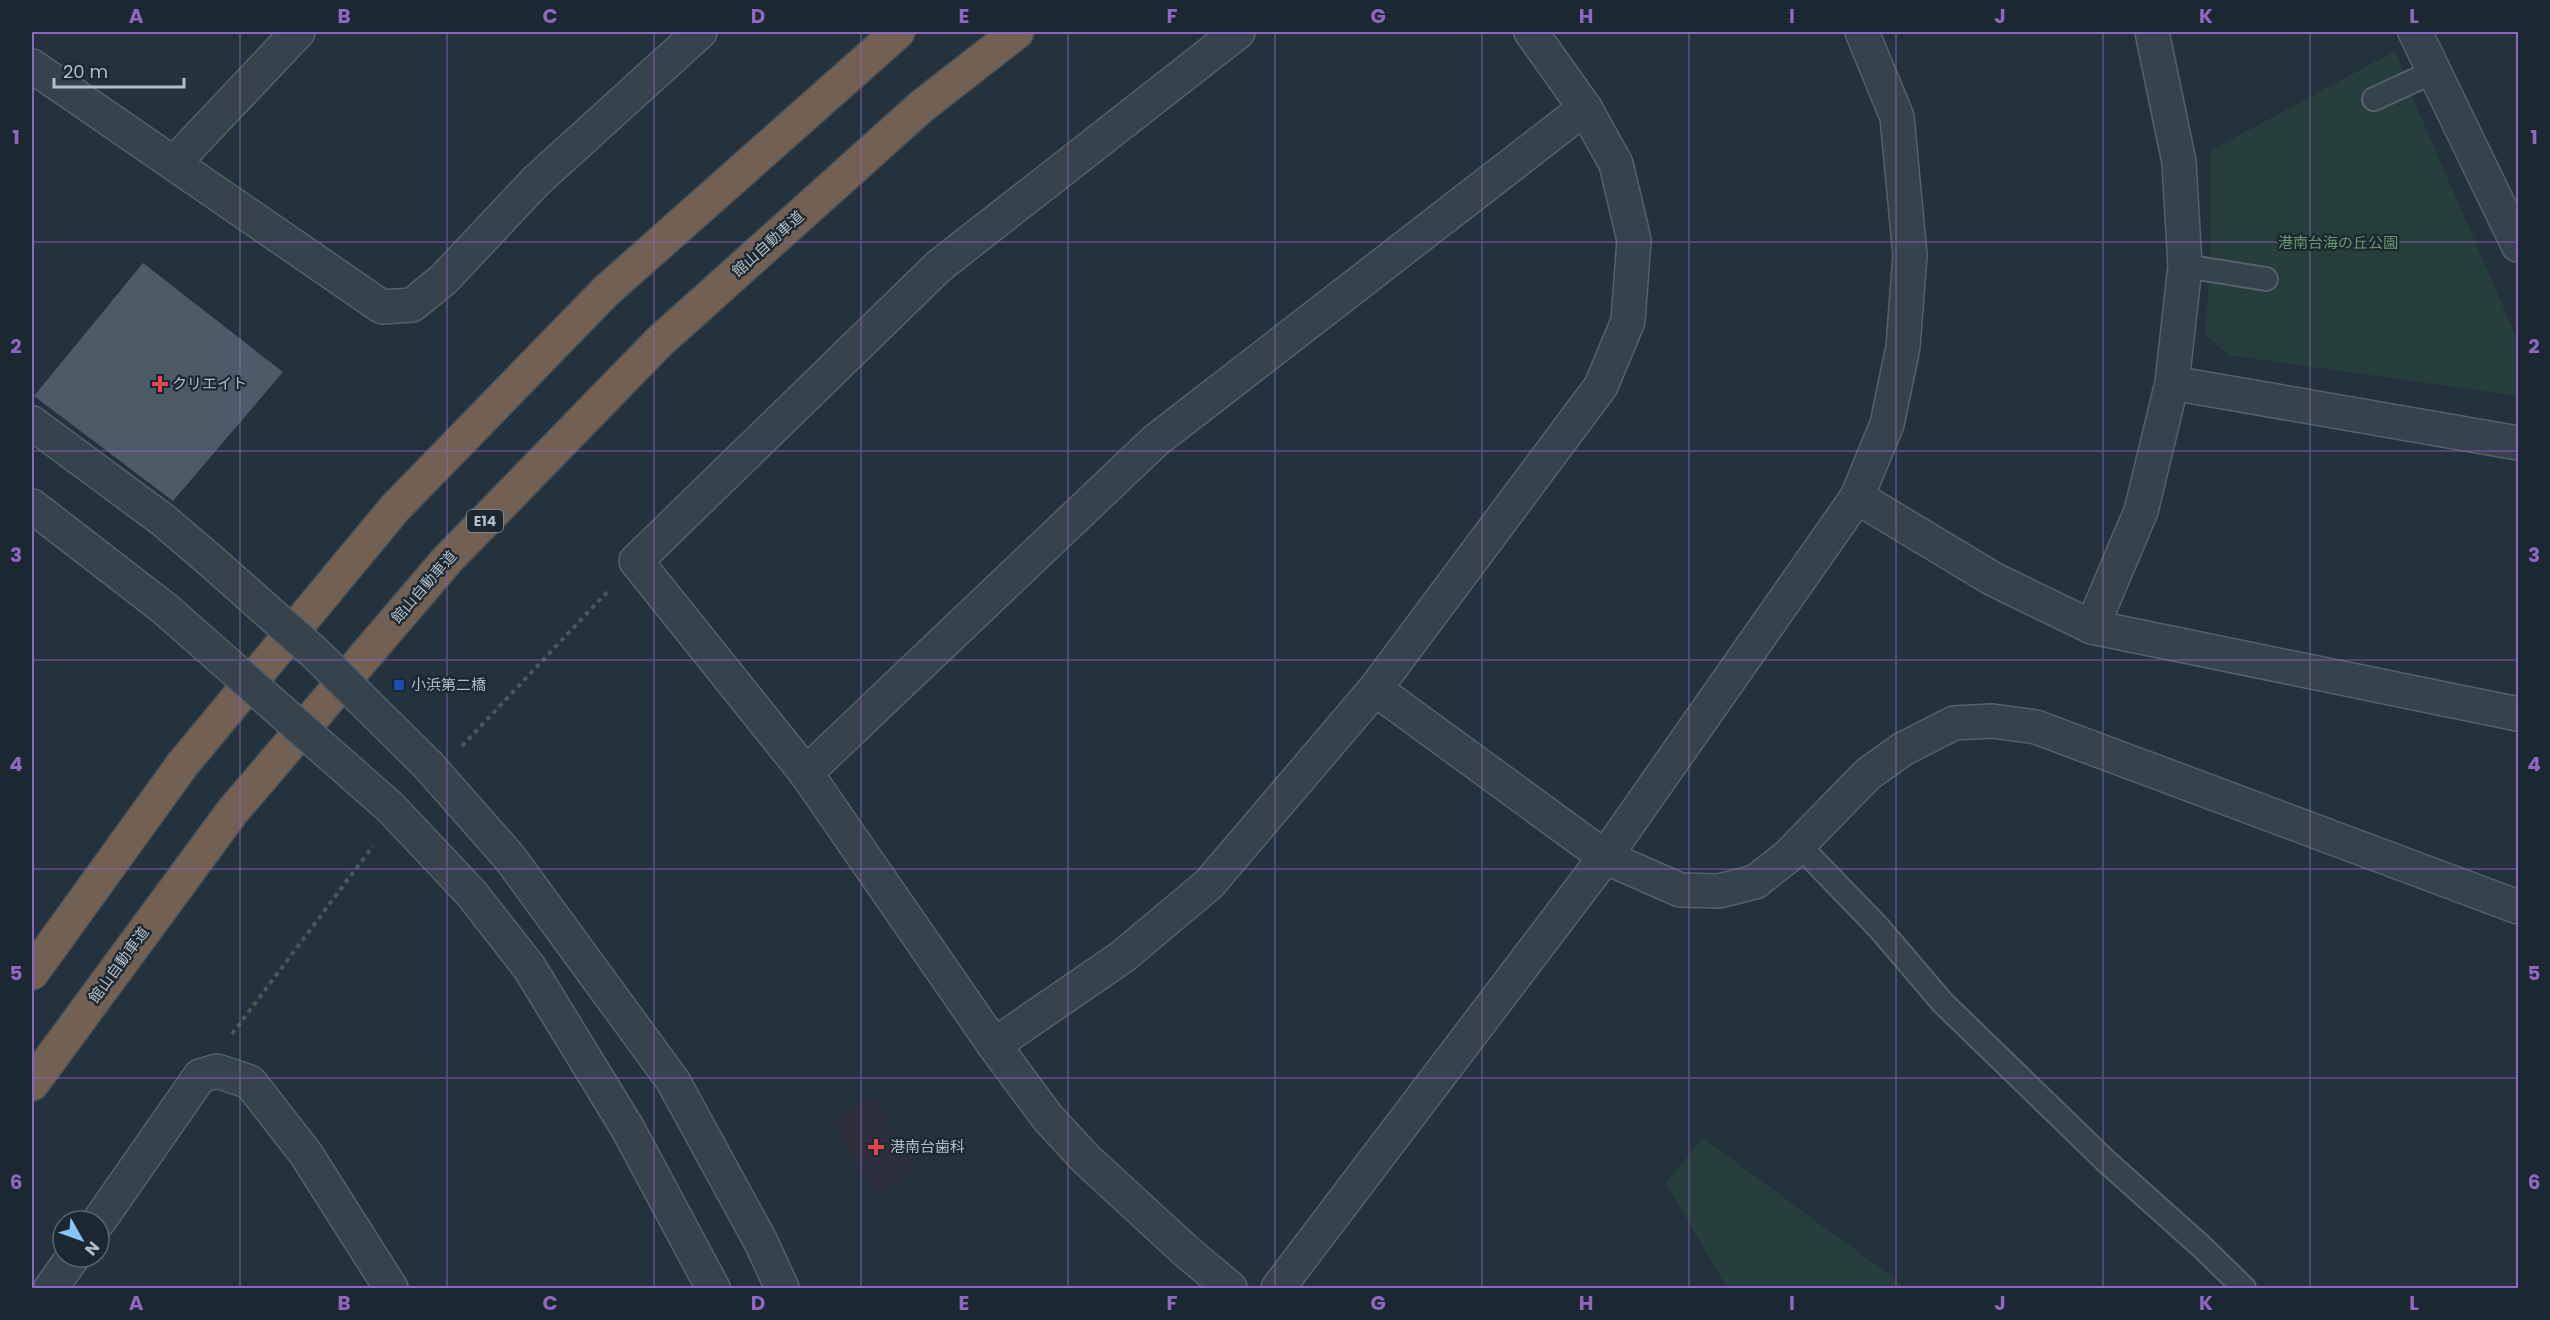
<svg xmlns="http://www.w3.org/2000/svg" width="2550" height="1320" font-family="Poppins,'Noto Sans JP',sans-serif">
<rect width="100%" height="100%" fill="#23323c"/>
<!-- medical -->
<polygon fill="#2e2f3d" points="874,1096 916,1170 878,1197 832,1123"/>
<!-- green -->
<g fill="#263f3d">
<polygon points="2395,51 2418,110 2518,341 2518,396 2228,355 2205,334 2211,252 2210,151"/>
<polygon points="1703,1138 1907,1288 1727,1288 1666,1183"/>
</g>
<!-- building -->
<polygon fill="#4c5b67" points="143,263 283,372 173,501 34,396"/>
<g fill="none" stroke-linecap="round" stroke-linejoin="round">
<!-- service casing -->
<g stroke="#55616a" stroke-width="26">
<g id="service">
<polyline points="2374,99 2435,71"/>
<polyline points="2185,266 2266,279"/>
<polyline points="1799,845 1879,928 1943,1003 2107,1162 2202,1247 2244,1288"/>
</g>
</g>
<!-- minor casing -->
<g stroke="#55616a" stroke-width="36">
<g id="minor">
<polyline points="2415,32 2518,245"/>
<polyline points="32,66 382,307 412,305 444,279 536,181 700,32"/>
<polyline points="174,163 298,32"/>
<polyline points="2172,383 2518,443"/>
<polyline points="1857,497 1993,579 2092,627 2518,714"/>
<polyline points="2092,627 2141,511 2172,383 2185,266 2179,162 2152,32"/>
<polyline points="1375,689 1605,857 1680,890 1719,891 1755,882 1787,857 1868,774 1903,749 1954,723 1992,721 2036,727 2518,907"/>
<polyline points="806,773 1155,441 1585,108"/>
<polyline points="994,1045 1122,957 1209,884 1375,689 1601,386 1628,321 1634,240 1616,164 1585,108 1531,32"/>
<polyline points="99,1221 200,1076 217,1071 250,1082 306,1154 391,1288"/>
<polyline points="51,1288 73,1257"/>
<polyline points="1230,1288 1187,1252 1086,1159 1048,1118 994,1045 806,773 636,561 939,266 1238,32"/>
</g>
</g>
<!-- tertiary casing -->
<g stroke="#55616a" stroke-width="36">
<g id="tertiary">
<polyline points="32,423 163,520 211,561"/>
<polyline points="32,506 164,608"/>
<polyline points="429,766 510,858 673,1081 761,1242 782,1288"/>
<polyline points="391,808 471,893 529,967 628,1129 713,1288"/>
<polyline points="1278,1288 1605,857 1857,497 1887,424 1903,347 1910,255 1897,117 1862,32"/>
</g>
</g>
<!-- motorway casing -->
<g stroke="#424e57" stroke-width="36">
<g id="motorway">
<polyline points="32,973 182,765 395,508 606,291 898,32"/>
<polyline points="32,1084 232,812 447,560 659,342 922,106 1017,32"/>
</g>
</g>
<!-- path -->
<g stroke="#445b5a" stroke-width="4" stroke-dasharray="4.5 4.5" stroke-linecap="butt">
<polyline points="462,746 609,590"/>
<polyline points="232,1034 373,846"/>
</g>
<!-- service -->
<use href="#service" stroke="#36434c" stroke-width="22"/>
<!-- minor -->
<use href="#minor" stroke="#36434c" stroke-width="33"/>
<!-- tertiary -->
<use href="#tertiary" stroke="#36434c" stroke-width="33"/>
<!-- motorway -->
<use href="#motorway" stroke="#726153" stroke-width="33"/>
<!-- tertiary-bridge casing -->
<g stroke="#55616a" stroke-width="36" stroke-linecap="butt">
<g id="tertiary-bridge">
<polyline points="211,561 316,654 429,766"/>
<polyline points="164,608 391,808"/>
</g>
</g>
<!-- tertiary-bridge -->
<use href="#tertiary-bridge" stroke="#36434c" stroke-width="33"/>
</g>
<!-- grid -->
<path fill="none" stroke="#9166c3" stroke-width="1.5" stroke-opacity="0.55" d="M240 32V1288M447 32V1288M654 32V1288M861 32V1288M1068 32V1288M1275 32V1288M1482 32V1288M1689 32V1288M1896 32V1288M2103 32V1288M2310 32V1288M32 242H2518M32 451H2518M32 660H2518M32 869H2518M32 1078H2518"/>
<!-- markers -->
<g fill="#e0444e" stroke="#1c2831" stroke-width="2">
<path d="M157 375h6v6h6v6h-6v6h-6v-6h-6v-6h6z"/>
<path d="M873 1138h6v6h6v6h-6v6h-6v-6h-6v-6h6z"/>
</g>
<rect fill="#1a4fb4" stroke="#1c2831" stroke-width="2" x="393" y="679" width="12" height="12" rx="3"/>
<g text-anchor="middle" stroke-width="4.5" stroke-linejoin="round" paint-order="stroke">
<!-- shield labels -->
<rect fill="#1c2831" stroke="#85919b" stroke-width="1.5" x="467" y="510" width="36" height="22" rx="4.5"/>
<g font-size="14" font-weight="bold" fill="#b2bec8">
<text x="485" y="526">E14</text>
</g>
<!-- park labels -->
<g font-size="15" fill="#69996c" stroke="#1c2831">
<text x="2338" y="248">港南台海の丘公園</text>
</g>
<!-- street labels -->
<g font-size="15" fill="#b2bec8" stroke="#1c2831">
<text transform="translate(768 244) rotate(-42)" y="5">館山自動車道</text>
<text transform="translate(424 587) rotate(-49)" y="5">館山自動車道</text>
<text transform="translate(119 965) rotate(-54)" y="5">館山自動車道</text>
</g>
<!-- poi labels -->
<g font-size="15" fill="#b2bec8" stroke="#1c2831" text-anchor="start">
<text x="172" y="389">クリエイト</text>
<text x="411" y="690">小浜第二橋</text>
<text x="890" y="1152">港南台歯科</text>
</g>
</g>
<!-- border -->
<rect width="2550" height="1320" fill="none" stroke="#1c2831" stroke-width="66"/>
<!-- north arrow -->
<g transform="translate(81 1239) rotate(130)"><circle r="28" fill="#1c2831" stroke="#58646d" stroke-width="1.5"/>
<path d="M0-4.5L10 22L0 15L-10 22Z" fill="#86c4f9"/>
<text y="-9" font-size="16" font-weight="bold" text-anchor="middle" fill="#b2bec8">N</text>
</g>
<!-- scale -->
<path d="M54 78v9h130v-9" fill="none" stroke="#b2bec8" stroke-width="3"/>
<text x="63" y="78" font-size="18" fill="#b2bec8" stroke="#1c2831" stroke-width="4.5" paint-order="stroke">20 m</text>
<rect x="33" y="33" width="2484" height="1254" fill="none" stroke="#9166c3" stroke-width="2"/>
<g font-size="20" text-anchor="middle" font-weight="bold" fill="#9166c3">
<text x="136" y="23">A</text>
<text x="344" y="23">B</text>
<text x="550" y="23">C</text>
<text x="758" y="23">D</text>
<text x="964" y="23">E</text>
<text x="1172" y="23">F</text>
<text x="1378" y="23">G</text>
<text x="1586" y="23">H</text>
<text x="1792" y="23">I</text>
<text x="2000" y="23">J</text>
<text x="2206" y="23">K</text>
<text x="2414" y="23">L</text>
<text x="16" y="144">1</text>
<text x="2534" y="144">1</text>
<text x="16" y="353">2</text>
<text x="2534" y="353">2</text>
<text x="16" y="562">3</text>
<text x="2534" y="562">3</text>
<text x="16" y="771">4</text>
<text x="2534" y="771">4</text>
<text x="16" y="980">5</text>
<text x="2534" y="980">5</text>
<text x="16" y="1189">6</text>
<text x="2534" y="1189">6</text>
<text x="136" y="1310">A</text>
<text x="344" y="1310">B</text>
<text x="550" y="1310">C</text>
<text x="758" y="1310">D</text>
<text x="964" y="1310">E</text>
<text x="1172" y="1310">F</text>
<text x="1378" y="1310">G</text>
<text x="1586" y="1310">H</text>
<text x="1792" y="1310">I</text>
<text x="2000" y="1310">J</text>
<text x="2206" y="1310">K</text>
<text x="2414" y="1310">L</text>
</g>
</svg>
